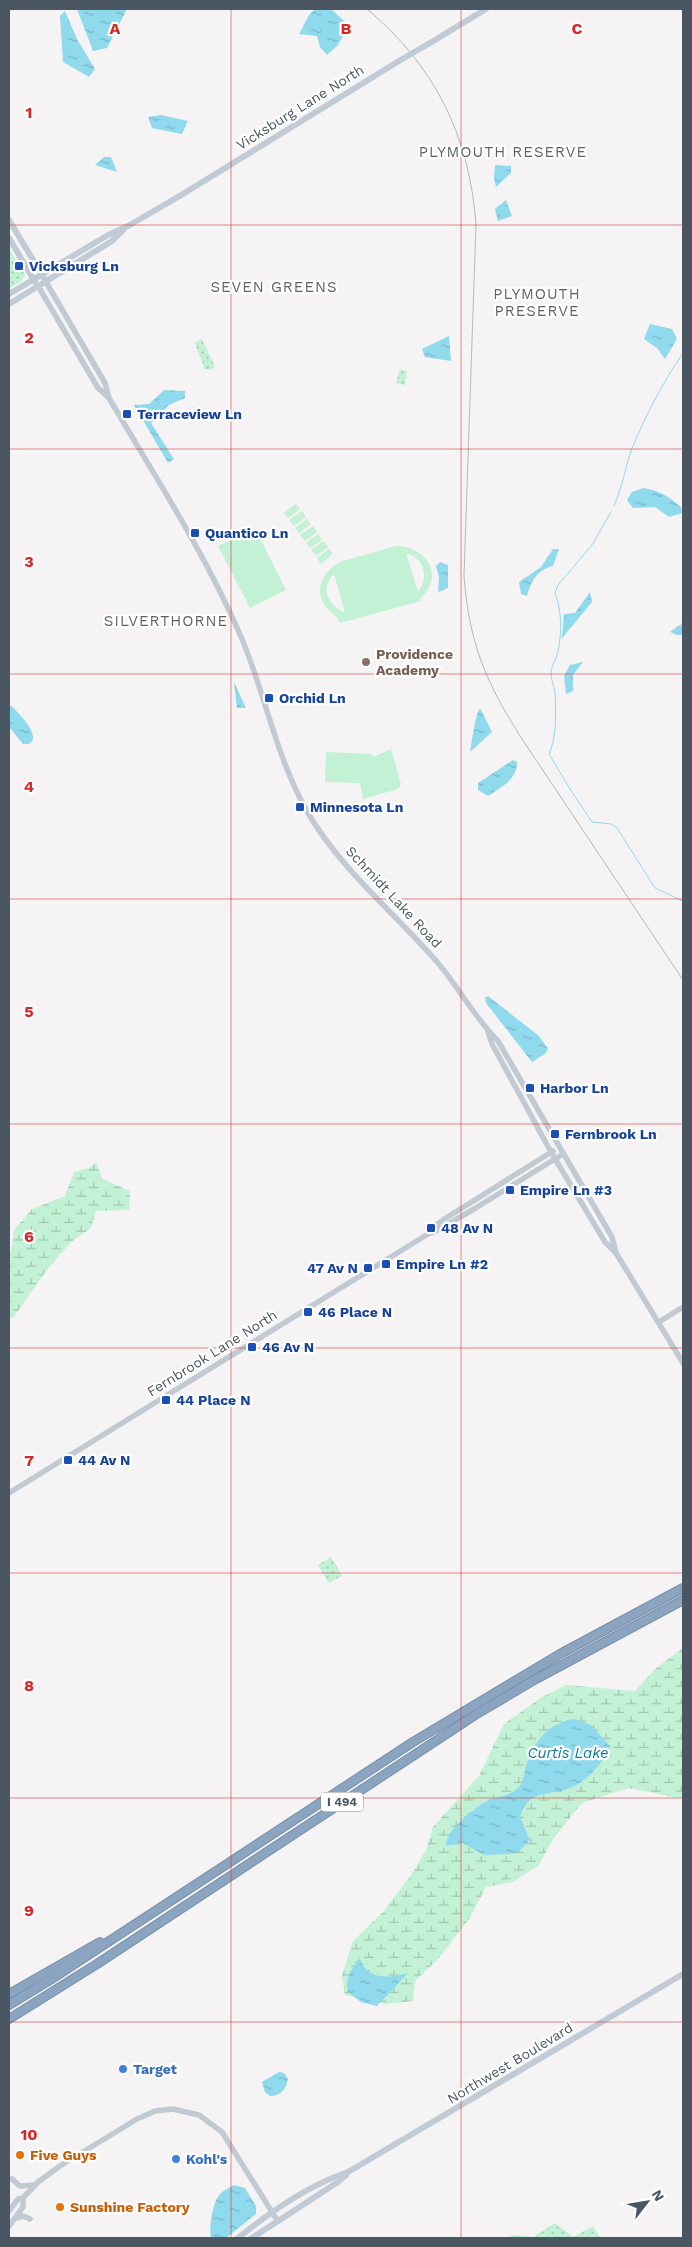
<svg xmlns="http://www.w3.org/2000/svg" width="692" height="2247" font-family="'Work Sans',sans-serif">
<defs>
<pattern id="wetland-marsh" width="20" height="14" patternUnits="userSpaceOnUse" patternTransform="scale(1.25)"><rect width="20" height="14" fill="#c3f1d5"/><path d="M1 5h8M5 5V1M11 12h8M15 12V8" fill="none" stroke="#a0c6b0"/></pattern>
<pattern id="park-dots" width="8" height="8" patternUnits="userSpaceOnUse" patternTransform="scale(1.25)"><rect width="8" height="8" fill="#c3f1d5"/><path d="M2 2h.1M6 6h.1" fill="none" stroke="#a0c6b0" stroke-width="1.8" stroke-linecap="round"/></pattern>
<pattern id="water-ripples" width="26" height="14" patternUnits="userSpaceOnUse" patternTransform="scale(1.25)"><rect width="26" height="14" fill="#90daee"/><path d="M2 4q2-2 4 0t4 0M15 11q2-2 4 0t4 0" fill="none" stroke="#78b4c4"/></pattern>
</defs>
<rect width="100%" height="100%" fill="#f5f3f3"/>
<!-- grass -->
<g fill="#c3f1d5" fill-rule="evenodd">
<polygon points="296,504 300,509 288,518 284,513"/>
<polygon points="302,511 306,517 294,526 289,520"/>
<polygon points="307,519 311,524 299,533 295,528"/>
<polygon points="313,526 317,532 305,541 300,535"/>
<polygon points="255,528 286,590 250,608 218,546"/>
<polygon points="318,534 322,540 310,548 306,543"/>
<polygon points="324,541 328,547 316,556 311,550"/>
<path d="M396 546C426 546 446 576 420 599L421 601 340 623C337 615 331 614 327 608 313 592 322 571 340 562ZM406 553C425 558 429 578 418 592ZM334 574 345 612H344C328 606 320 587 334 574Z"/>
<polygon points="329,549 333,554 321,564 317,558"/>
<polygon points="391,749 401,784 398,789 363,799 360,783 325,782 326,752 372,754 373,757"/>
</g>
<!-- wetland -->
<g fill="url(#wetland-marsh)">
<polygon points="96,1162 102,1179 130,1191 129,1210 96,1211 91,1228 71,1242 46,1271 13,1318 9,1317 9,1255 11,1252 14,1230 32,1209 65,1196 74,1172 89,1168"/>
<polygon points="683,1648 683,1797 679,1798 628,1788 582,1803 553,1839 539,1865 513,1882 486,1887 469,1919 439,1958 415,1981 413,2001 385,2004 345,1995 342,1976 353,1941 383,1912 412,1874 426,1850 433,1827 479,1776 504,1724 542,1697 566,1685 635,1691 655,1669"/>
</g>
<!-- park -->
<g fill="url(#park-dots)">
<polygon points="9,249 25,275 21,282 9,288"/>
<path d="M202 339 215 367 211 370 204 369C203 359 196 351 195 342Z"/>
<polygon points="400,369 407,371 405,385 396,383"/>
<polygon points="331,1557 342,1576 329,1583 318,1565"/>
<polygon points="555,2223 573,2237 593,2226 600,2238 505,2238 514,2235 533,2237"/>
</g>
<!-- water -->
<g fill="url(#water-ripples)">
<polygon points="77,9 127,9 107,48 93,51"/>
<polygon points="315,9 331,9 350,26 337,46 327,55 320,47 317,36 299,34 309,15"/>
<polygon points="65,11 77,39 95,69 89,77 63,62 60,16"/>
<polygon points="161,115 188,121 182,134 152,128 148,117"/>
<polygon points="104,157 111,157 117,172 95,165"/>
<polygon points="495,165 511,166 511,173 496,187 494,178"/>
<polygon points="506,200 512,216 498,221 495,209"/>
<polygon points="650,324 672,329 677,339 665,359 657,348 644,339"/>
<polygon points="449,336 451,361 425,357 422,349"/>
<polygon points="164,390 185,391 185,398 169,405 151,423 174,459 168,463 134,405 149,404"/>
<path d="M643 488C659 490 669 497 681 507L682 513 669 517 655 507 633 508 627 500 632 492Z"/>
<path d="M553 549H559L553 566C537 570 531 581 527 596L521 594 519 582 541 567Z"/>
<polygon points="440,562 448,565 448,588 438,592 439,577 436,566"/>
<polygon points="590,592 592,602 562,638 564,614 575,613"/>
<polygon points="683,623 683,635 677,635 670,632"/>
<polygon points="583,662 573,675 573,691 566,694 564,676 570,665"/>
<polygon points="234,682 246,708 237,708"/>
<path d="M12 706C20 716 34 727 33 740L29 744H23L9 727V707Z"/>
<path d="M480 708 492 732 470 752C472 741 475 715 480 708Z"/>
<path d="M513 760 517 762C518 779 500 788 488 796L478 790V783Z"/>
<polygon points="488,996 539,1036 548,1049 546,1053 532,1062 486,1003 485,998"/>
<path d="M575 1719 591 1725 610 1746C602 1764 589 1780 570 1788 548 1797 529 1788 520 1817L530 1840 519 1851 509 1854 484 1855 463 1843 446 1846C444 1832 477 1805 489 1800 499 1796 510 1796 518 1788 524 1782 524 1771 527 1763 534 1741 551 1721 575 1719Z"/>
<path d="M360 1958C367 1981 389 1978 408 1973L377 2006 361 2002 348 1992C345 1978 351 1969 360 1958Z"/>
<path d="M279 2072 284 2073 288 2079C286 2089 281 2096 270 2096L265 2092 262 2082Z"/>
<path d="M234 2185 245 2188 256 2206V2214L226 2238H211C209 2226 212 2204 220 2194 224 2190 229 2188 234 2185Z"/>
</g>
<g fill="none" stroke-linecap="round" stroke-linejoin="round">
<!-- stream -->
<g stroke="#90daee" stroke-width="1">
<path d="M614 506C622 488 625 469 631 451 645 416 662 384 683 353"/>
<path d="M611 512 592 545 558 585 555 593C562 612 562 632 558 651 557 658 551 666 551 673 551 680 554 686 555 692 556 712 557 736 549 754L570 789 592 822 611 824 617 828 655 888 683 901"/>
</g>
<!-- motorway casing -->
<g stroke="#7690ad" stroke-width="10">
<g id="motorway">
<polyline points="9,1994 100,1942"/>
<polyline points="9,2005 50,1980 413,1742 560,1654 683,1588"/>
<polyline points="9,2019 97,1964 475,1715 536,1679 683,1600"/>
</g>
</g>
<!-- tertiary -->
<g stroke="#c1cad2" stroke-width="5.5">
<polyline points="46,282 105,383 109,398"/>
<path d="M38 286 98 388 109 398C154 475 203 550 239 632 265 691 275 756 308 813 342 871 394 912 438 963 459 988 475 1018 498 1041L612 1237 616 1253"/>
<polyline points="488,1032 492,1044 551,1152 605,1242 616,1253 683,1363"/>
<polyline points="428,1234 430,1229 446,1218 553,1151"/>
<polyline points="659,1322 683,1307"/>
<polyline points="9,1493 428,1234 436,1231 474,1209 563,1154"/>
<polyline points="12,2179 20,2186 34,2185"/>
<polyline points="9,2211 18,2199 23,2198 38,2182 60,2166 137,2119 155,2111 173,2109 199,2115 222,2132 277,2220"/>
<polyline points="16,2218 23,2216 30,2219"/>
<polyline points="9,2226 23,2207 23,2198"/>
</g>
<!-- secondary -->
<g stroke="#c1cbd6" stroke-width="6">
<polyline points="430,43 486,9"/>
<polyline points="9,220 44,278"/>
<polyline points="9,238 35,282"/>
<polyline points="9,294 108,235 128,226 183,194 399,61"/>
<polyline points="9,304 112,241 123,230"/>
<path d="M238 2238C270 2212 309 2185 348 2172L683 1974"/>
<polyline points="252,2238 338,2182 346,2175"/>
</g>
<!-- motorway -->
<use href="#motorway" stroke="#8ba5c1" stroke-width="8"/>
<!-- rail -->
<path stroke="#b5b8bd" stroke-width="1" d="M367 9C435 66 469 135 476 224L464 576C469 643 486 683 522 739L683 980"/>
<!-- secondary-bridge -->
<polyline stroke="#c1cbd6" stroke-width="6" points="399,61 430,43"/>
</g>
<!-- grid -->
<path fill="none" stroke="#d62828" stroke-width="1" stroke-opacity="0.55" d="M231 9V2238M461 9V2238M9 225H683M9 449H683M9 674H683M9 899H683M9 1124H683M9 1348H683M9 1573H683M9 1798H683M9 2022H683"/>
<!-- markers -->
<g fill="#1a4fb4" stroke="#fff" stroke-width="2">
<rect x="14" y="261" width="10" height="10" rx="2.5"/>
<rect x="122" y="409" width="10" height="10" rx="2.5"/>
<rect x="190" y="528" width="10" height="10" rx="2.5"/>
<rect x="264" y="693" width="10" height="10" rx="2.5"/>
<rect x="295" y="802" width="10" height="10" rx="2.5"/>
<rect x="525" y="1083" width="10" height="10" rx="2.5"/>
<rect x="550" y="1129" width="10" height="10" rx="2.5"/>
<rect x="505" y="1185" width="10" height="10" rx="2.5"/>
<rect x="426" y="1223" width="10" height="10" rx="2.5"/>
<rect x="381" y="1259" width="10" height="10" rx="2.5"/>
<rect x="363" y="1263" width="10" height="10" rx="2.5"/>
<rect x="303" y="1307" width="10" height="10" rx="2.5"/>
<rect x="247" y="1342" width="10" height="10" rx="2.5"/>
<rect x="161" y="1395" width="10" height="10" rx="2.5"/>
<rect x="63" y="1455" width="10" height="10" rx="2.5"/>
</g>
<circle fill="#8d6e63" stroke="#fff" stroke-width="2" cx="366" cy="662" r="5"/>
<g fill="#3f7fe0" stroke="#fff" stroke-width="2">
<circle cx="123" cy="2069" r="5"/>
<circle cx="176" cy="2159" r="5"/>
</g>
<g fill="#e8710a" stroke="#fff" stroke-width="2">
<circle cx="20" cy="2155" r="5"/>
<circle cx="60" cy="2207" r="5"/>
</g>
<g text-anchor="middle" stroke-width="4.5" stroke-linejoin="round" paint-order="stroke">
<!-- shield labels -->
<rect fill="#fff" stroke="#808990" stroke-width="1" x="321" y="1792.5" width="42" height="19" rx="4"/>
<g font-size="12" font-weight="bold" fill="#4a5661">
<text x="342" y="1806">I 494</text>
</g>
<!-- street labels -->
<g font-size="14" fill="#4a5661" stroke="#fff">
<text transform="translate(300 107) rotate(-32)" y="5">Vicksburg Lane North</text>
<text transform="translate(394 897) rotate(47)" y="5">Schmidt Lake Road</text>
<text transform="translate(212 1353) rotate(-32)" y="5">Fernbrook Lane North</text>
<text transform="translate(510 2063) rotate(-31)" y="5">Northwest Boulevard</text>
</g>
<!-- transit labels -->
<g font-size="14" font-weight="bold" fill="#164399" stroke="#fff" text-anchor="start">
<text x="29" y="271">Vicksburg Ln</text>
<text x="137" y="419">Terraceview Ln</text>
<text x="205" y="538">Quantico Ln</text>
<text x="279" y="703">Orchid Ln</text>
<text x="310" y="812">Minnesota Ln</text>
<text x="540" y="1093">Harbor Ln</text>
<text x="565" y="1139">Fernbrook Ln</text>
<text x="520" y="1195">Empire Ln #3</text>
<text x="441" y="1233">48 Av N</text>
<text x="396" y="1269">Empire Ln #2</text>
<text x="358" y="1273" text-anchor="end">47 Av N</text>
<text x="318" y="1317">46 Place N</text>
<text x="262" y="1352">46 Av N</text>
<text x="176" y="1405">44 Place N</text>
<text x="78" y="1465">44 Av N</text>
</g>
<!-- education labels -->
<g font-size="14" font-weight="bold" fill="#785e54" stroke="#fff" text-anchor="start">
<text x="376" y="659">Providence<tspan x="376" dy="16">Academy</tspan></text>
</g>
<!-- shop labels -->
<g font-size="14" font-weight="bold" fill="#366cbe" stroke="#fff" text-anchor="start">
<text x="133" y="2074">Target</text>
<text x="186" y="2164">Kohl's</text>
</g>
<!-- food labels -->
<g font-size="14" font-weight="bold" fill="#c56008" stroke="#fff" text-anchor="start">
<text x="30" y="2160">Five Guys</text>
<text x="70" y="2212">Sunshine Factory</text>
</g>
<!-- neighbourhood labels -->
<g font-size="15" letter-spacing="1" fill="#5f6368" stroke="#fff">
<text x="503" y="157">PLYMOUTH RESERVE</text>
<text x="274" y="292">SEVEN GREENS</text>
<text x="537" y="299">PLYMOUTH<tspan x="537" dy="17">PRESERVE</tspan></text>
<text x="166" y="626">SILVERTHORNE</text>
</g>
<!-- water labels -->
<g font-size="15" font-style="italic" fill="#0c7c9b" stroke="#fff">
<text x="568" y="1758">Curtis Lake</text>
</g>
</g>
<g font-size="16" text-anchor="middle" font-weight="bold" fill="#d62828" stroke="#fff" stroke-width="4.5" stroke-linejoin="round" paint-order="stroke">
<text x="115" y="34">A</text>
<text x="346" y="34">B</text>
<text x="577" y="34">C</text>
<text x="29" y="118">1</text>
<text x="29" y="343">2</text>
<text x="29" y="567">3</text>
<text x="29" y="792">4</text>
<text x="29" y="1017">5</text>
<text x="29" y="1242">6</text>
<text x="29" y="1466">7</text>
<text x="29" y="1691">8</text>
<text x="29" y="1916">9</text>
<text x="29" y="2140">10</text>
</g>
<!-- border -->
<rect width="692" height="2247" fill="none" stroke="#4a5661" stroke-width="20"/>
<!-- north arrow -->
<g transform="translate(647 2202) rotate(59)" stroke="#ffffff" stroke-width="4" paint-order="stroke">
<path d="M0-4L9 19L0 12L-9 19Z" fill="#4a5661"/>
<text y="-8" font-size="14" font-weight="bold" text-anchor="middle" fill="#4a5661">N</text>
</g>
</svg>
